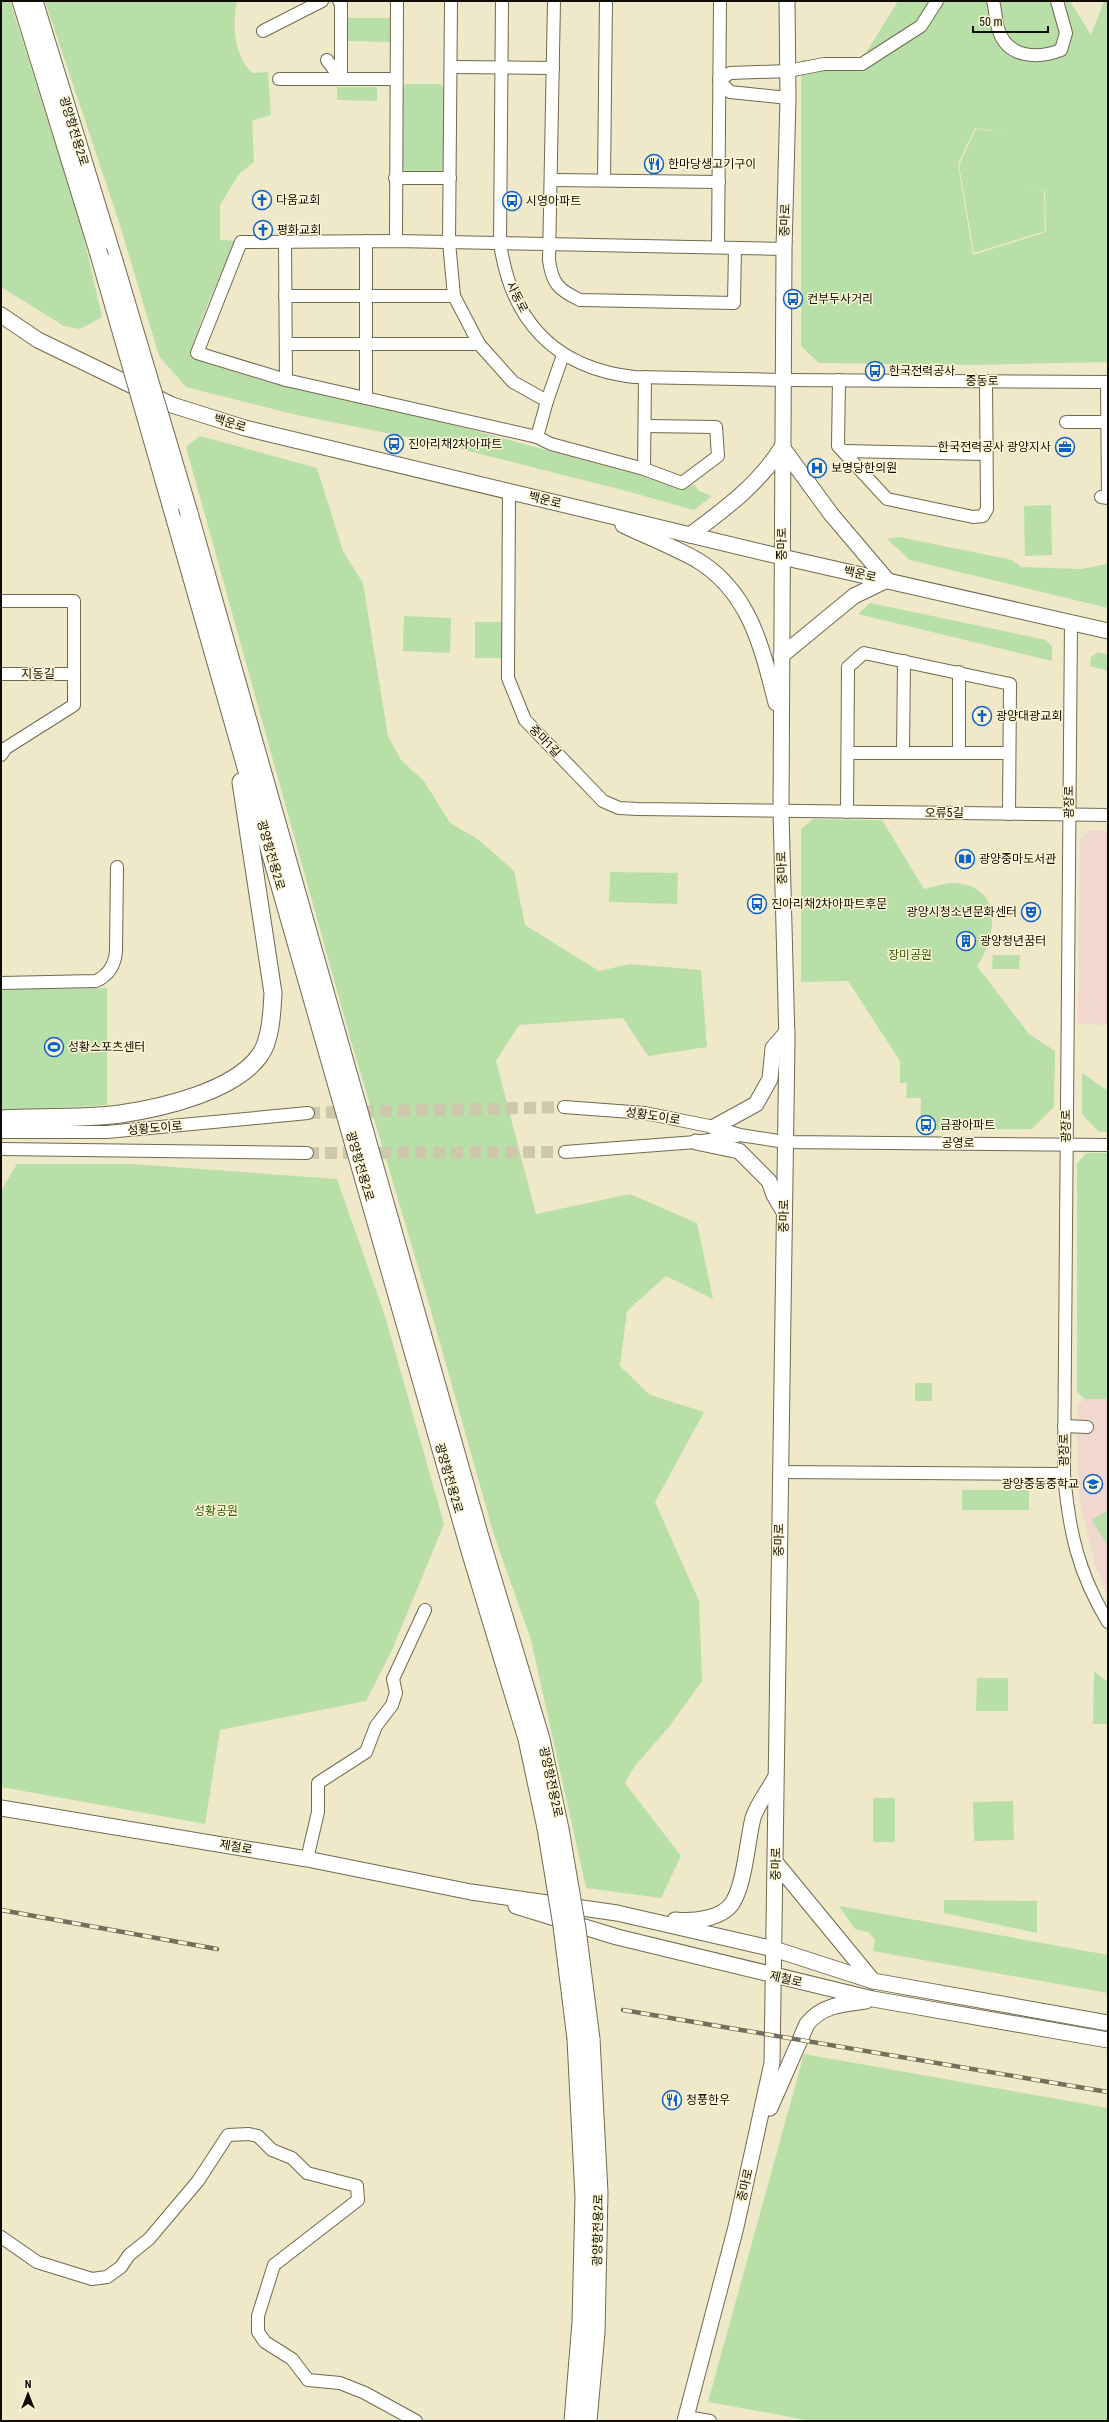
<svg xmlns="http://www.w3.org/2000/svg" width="1109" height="2422" font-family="'Roboto Condensed','Noto Sans KR',sans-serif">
<rect width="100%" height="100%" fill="#efe8c9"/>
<!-- education -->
<g fill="#f0d8ce">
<polygon points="1090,830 1108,831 1108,1025 1078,1024 1080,839"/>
<polygon points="1084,1399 1108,1399 1108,1597 1095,1565 1080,1504 1077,1464 1077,1406"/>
</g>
<!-- green -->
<g fill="#b9dfa9" fill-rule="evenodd">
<polygon points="1,1 10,1 81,225 102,317 80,329 64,326 1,287"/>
<path d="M45 1H237C232 25 234 55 252 73L268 72 271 115 252 121 254 162 239 174 220 205V240L237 241C219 278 201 315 191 354L687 488 694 484 699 491 712 496 694 510 619 489 437 443 297 415 186 387 159 356 119 222Z"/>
<path d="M898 1H1070L1091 35 1104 1H1108V362L975 365 819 363 801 346V60L861 61ZM975 128 1003 132 976 129 959 165 974 253 1045 231 1044 192 1028 184 1045 192 1046 232 973 255 958 164Z"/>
<polygon points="347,18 390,18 390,42 347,41"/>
<polygon points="406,84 441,84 445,90 444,168 440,173 406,172 402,167 402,90"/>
<polygon points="337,87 377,87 377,101 337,100"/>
<polygon points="200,436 317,468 343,551 363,583 388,736 401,760 424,781 450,823 479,840 514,871 525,925 599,971 630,964 701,970 707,1047 648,1056 623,1018 519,1025 496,1061 536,1214 630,1194 697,1223 713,1299 666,1276 627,1311 620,1366 650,1395 704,1412 655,1502 699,1601 702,1681 669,1727 634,1767 625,1783 681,1856 661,1898 586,1888 531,1640 494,1535 429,1304 351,1041 186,447"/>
<polygon points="1051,505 1052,555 1025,556 1024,506"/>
<polygon points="899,537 1012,560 1021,567 1082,569 1108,564 1108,608 910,560 887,539"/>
<polygon points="870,603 1046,640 1052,647 1052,661 858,614"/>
<polygon points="404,616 451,618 450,653 403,651"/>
<rect x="475" y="622" width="27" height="36"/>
<polygon points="1098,652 1108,655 1108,671 1090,666 1091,657"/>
<path d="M813 819 882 820 924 889C934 887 944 883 954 883 1004 885 997 937 977 966L1029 1034 1055 1051 1054 1107 1032 1129 920 1130 921 1098H906L907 1083H900V1061L848 981 801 982V829Z"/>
<polygon points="610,872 678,873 677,904 609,902"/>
<polygon points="993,955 1020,955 1019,969 992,969"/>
<polygon points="107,988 107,1105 1,1111 1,989"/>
<polygon points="1082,1073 1108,1091 1108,1132 1099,1132 1082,1114"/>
<polygon points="1086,1153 1108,1153 1108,1399 1084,1399 1077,1391 1077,1164"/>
<polygon points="17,1164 132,1164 337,1179 385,1316 444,1524 392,1650 366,1701 220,1730 205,1824 1,1787 1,1191"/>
<rect x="915" y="1383" width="17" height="18"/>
<rect x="962" y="1490" width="67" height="20"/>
<polygon points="1108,1510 1108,1547 1092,1520"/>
<polygon points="1094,1671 1108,1682 1108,1724 1093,1724"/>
<polygon points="977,1678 1008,1678 1008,1711 976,1711"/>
<rect x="873" y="1798" width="22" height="44"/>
<polygon points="1013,1801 1014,1840 974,1841 973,1802"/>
<polygon points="944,1900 1037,1901 1037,1933 944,1913"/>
<polygon points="839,1906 1108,1955 1108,1993 873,1951 875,1940 868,1932 855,1929"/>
<polygon points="804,2054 1108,2108 1108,2421 812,2421 708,2402"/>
</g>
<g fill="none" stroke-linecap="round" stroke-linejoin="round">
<!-- minor-tunnel -->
<g stroke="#cdc7ab" stroke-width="12" stroke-dasharray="12 6" stroke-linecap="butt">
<polyline points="308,1113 564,1107"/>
<polyline points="307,1153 565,1152"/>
</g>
<!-- minor casing -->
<g stroke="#706a4e" stroke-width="14">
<g id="minor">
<polyline points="339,1 341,4 341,79"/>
<polyline points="451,1 449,242 454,296 479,344 513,382 547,401"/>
<path d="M502 1 500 243C511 321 555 368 634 377L783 380 1108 382"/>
<path d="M554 1 549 260C552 284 559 290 580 300L734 303 735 248"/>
<path d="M993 1C996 11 995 22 999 31 1008 58 1038 59 1061 50L1066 33 1057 1"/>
<polyline points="263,31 322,1"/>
<polyline points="327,60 341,79"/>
<polyline points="451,67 553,68"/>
<polyline points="279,79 395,79"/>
<polyline points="788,98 730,92 719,80 730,73 788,71 824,64 862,64 921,26 937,1"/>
<polyline points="395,178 450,178"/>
<polyline points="552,180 719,182"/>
<polyline points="604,180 606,1"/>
<polyline points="396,241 397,1"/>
<polyline points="285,242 286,380"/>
<polyline points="718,247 720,1"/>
<polyline points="285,296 454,296"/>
<polyline points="286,344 479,344"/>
<polyline points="839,380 838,446 887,499 973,517 983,516 987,509 986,381"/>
<polyline points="366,398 366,241"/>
<polyline points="1066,422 1107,422"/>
<polyline points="646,426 716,427 718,456 682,483 644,469 551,444 537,437 286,380 197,353 241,242 396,241 784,249"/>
<polyline points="537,437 547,401 563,355"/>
<polyline points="843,451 986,454"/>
<polyline points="644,469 645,377"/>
<polyline points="509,491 508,678 525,720 603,801 619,808 638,809 1108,815"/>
<polyline points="1101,497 1108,498 1107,382"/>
<polyline points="1,601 74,601 74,705 6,748 1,755"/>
<path d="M1071 622 1064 1474C1069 1531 1078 1573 1108 1622"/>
<polyline points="1,674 74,674"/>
<polyline points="849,753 1009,753"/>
<polyline points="903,753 904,661"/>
<polyline points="959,753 959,672"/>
<polyline points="847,812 848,667 864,653 1010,684 1009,814"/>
<path d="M1 983 96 981C109 975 115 965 116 951L117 867"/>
<polyline points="564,1107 645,1113 714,1127 740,1135 785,1142 1108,1145"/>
<polyline points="1,1132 107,1132 308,1113"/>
<polyline points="1,1149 307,1153"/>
<polyline points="565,1152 696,1142 737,1136"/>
<polyline points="1064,1426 1087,1427"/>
<polyline points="780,1472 1064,1474"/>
<polyline points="307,1859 318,1812 318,1783 366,1752 376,1726 392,1705 396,1693 393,1679 425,1610"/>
<polyline points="1,2237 37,2262 92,2279 107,2277 121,2267 129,2255 149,2239 198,2181 228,2135 249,2134 258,2136 272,2150 292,2158 307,2173 357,2186 358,2200 274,2265 258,2316 258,2332 265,2342 292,2359 308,2380 340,2383 365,2393 416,2421"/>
<polyline points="686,2417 710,2421"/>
</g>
</g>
<!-- major casing -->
<g stroke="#706a4e" stroke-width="17">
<g id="major">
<polyline points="1,315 38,340 172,405 245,428 782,557 1108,631"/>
<polyline points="782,447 831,514 887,580"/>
<path d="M623 525C648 537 674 547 697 560 750 592 762 648 776 703"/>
<path d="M690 535C725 509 759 484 782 447"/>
<polyline points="781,656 854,596 887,580"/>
<polyline points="714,1127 756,1104 770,1079 773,1048 787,1032"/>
<polyline points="696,1142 739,1151 769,1181 774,1195 784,1212"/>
<polyline points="1,1808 307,1859 471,1892 617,1913 774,1949 873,1981 1108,2023"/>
<polyline points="776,1863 873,1981"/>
<polyline points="516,1906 617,1937 873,1999 1108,2040"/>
<path d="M675 1920C693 1922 723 1919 733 1902 745 1882 747 1842 753 1818 757 1805 768 1791 775 1778"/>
<path d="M770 2108 807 2024C822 2005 843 2004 866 2001"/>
<polyline points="685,2421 736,2227 772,2063 787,1041 781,812 784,249 788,98 787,1"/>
</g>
</g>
<!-- highway casing -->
<g stroke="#706a4e" stroke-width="19">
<g id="highway">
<polyline points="21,1 98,251"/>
<polyline points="34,1 114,261"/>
<polyline points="171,505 470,1551 527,1739 546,1828"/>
<polyline points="189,513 480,1537 541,1739 560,1829"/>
<path d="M1 1119C39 1117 83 1119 120 1114 162 1108 235 1091 260 1055 271 1040 272 1011 273 993L241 782"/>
<polyline points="573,2421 581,2322 584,2197 576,2039"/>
<polyline points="588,2421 596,2333 599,2193 591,2039"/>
</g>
</g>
<!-- minor -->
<use href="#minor" stroke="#fff" stroke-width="12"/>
<!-- major -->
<use href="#major" stroke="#fff" stroke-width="15"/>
<!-- highway -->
<use href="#highway" stroke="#fff" stroke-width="17"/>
<!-- rail casing -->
<g stroke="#736f5c" stroke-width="4.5">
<g id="rail">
<polyline points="1,1910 217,1949"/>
<polyline points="623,2010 1108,2092"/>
</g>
</g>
<!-- rail -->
<use href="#rail" stroke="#fcf6d6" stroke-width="3" stroke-dasharray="9" stroke-linecap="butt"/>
<!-- highway-bridge casing -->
<g stroke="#706a4e" stroke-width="19" stroke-linecap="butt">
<g id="highway-bridge">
<polyline points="98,251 171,505"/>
<polyline points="114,261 189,513"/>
<polyline points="546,1828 562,1926 576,2039"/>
<polyline points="560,1829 577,1929 591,2039"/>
</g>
</g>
<!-- highway-bridge -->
<use href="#highway-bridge" stroke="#fff" stroke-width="17"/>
</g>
<!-- icons -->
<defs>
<g id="restaurant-ring" transform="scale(1)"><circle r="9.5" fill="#fcf6d6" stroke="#0b60c9" stroke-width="1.5"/><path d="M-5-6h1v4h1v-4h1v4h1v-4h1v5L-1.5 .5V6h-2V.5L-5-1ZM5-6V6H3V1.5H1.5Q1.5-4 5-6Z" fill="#0b60c9"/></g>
<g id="church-ring" transform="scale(1)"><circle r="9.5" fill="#fcf6d6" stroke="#0b60c9" stroke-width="1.5"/><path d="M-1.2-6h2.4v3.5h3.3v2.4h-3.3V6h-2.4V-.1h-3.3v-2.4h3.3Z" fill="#0b60c9"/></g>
<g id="bus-ring" transform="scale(1)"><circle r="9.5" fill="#fcf6d6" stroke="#0b60c9" stroke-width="1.5"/><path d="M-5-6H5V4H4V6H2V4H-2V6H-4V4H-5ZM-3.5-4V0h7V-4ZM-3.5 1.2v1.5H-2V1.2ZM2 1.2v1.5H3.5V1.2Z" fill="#0b60c9"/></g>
<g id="office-ring" transform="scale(1)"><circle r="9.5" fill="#fcf6d6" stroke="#0b60c9" stroke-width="1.5"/><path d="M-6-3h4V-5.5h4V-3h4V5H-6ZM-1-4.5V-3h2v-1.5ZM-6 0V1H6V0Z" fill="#0b60c9"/></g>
<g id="hospital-ring" transform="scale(1)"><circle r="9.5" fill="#fcf6d6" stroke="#0b60c9" stroke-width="1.5"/><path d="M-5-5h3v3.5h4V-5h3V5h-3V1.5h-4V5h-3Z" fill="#0b60c9"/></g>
<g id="library-ring" transform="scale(1)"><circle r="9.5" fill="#fcf6d6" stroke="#0b60c9" stroke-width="1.5"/><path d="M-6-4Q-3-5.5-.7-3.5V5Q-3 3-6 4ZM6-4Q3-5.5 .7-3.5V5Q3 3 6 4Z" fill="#0b60c9"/></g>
<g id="theatre-ring" transform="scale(1)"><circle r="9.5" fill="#fcf6d6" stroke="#0b60c9" stroke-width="1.5"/><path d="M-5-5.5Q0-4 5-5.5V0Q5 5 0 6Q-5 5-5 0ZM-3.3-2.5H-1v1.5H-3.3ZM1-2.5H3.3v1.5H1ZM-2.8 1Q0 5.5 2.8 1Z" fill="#0b60c9"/></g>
<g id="building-ring" transform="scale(1)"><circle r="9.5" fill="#fcf6d6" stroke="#0b60c9" stroke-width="1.5"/><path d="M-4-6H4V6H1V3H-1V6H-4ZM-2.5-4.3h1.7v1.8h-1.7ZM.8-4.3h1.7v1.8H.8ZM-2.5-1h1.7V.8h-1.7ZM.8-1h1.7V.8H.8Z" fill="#0b60c9"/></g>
<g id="stadium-ring" transform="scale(1)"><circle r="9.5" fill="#fcf6d6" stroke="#0b60c9" stroke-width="1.5"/><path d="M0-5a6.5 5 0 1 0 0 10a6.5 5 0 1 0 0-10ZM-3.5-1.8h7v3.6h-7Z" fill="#0b60c9"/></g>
<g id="school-ring" transform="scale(1)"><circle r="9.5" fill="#fcf6d6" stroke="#0b60c9" stroke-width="1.5"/><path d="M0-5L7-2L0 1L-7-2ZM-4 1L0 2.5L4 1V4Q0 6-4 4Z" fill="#0b60c9"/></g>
</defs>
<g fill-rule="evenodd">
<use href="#restaurant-ring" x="654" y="164"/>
<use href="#church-ring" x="262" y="200"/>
<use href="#bus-ring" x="512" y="201"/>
<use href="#church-ring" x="263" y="230"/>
<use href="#bus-ring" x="793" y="299"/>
<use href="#bus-ring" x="875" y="371"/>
<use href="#bus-ring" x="394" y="444"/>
<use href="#office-ring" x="1065" y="447"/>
<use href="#hospital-ring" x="817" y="468"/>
<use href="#church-ring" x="982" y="716"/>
<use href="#library-ring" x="965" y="859"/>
<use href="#bus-ring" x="757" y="904"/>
<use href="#theatre-ring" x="1031" y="912"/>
<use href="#building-ring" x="966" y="941"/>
<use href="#stadium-ring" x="54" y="1047"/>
<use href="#bus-ring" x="926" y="1125"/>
<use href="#school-ring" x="1093" y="1484"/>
<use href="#restaurant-ring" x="672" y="2100"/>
</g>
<g text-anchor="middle" stroke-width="3" stroke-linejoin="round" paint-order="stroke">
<!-- street labels -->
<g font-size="12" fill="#0e0c03" stroke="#fcf6d6">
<text transform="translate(74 131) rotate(73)" y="4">광양항전용2로</text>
<text transform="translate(785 220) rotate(-88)" y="4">중마로</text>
<text transform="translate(517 297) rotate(63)" y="4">사동로</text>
<text x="982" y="385">중동로</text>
<text transform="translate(230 423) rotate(17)" y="4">백운로</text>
<text transform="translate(545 500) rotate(14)" y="4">백운로</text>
<text transform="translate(782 544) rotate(-90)" y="4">중마로</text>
<text transform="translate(860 574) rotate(13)" y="4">백운로</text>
<text x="38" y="678">지동길</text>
<text transform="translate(545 741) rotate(46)" y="4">중마1길</text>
<text transform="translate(1069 802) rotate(-90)" y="4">광장로</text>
<text x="944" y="817">오류5길</text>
<text transform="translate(271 855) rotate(74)" y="4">광양항전용2로</text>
<text transform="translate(782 868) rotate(-92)" y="4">중마로</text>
<text transform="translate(653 1116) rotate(9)" y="4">성황도이로</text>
<text transform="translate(1066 1126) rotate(-90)" y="4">광장로</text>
<text transform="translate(155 1128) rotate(-5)" y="4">성황도이로</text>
<text x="958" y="1147">공영로</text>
<text transform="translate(360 1166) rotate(74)" y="4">광양항전용2로</text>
<text transform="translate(784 1216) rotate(-89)" y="4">중마로</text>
<text transform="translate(1064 1450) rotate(-90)" y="4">광장로</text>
<text transform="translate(449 1478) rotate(74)" y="4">광양항전용2로</text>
<text transform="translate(779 1540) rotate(-89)" y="4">중마로</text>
<text transform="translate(551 1782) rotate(78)" y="4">광양항전용2로</text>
<text transform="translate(236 1847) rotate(10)" y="4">제철로</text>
<text transform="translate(776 1864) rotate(-89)" y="4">중마로</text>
<text transform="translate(786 1979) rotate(13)" y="4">제철로</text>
<text transform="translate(745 2185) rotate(-77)" y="4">중마로</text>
<text transform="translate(598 2230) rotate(-89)" y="4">광양항전용2로</text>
</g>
<!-- poi labels -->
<g font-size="12" fill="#0e0c03" stroke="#fcf6d6" text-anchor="start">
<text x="668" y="168">한마당생고기구이</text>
<text x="276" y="204">다움교회</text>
<text x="526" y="205">시영아파트</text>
<text x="277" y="234">평화교회</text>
<text x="807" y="303">컨부두사거리</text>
<text x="889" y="375">한국전력공사</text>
<text x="408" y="448">진아리채2차아파트</text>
<text x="1051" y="451" text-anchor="end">한국전력공사 광양지사</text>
<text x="831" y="472">보명당한의원</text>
<text x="996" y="720">광양대광교회</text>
<text x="979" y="863">광양중마도서관</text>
<text x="771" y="908">진아리채2차아파트후문</text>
<text x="1017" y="916" text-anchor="end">광양시청소년문화센터</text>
<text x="980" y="945">광양청년꿈터</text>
<text x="68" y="1051">성황스포츠센터</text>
<text x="940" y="1129">금광아파트</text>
<text x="1079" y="1488" text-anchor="end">광양중동중학교</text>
<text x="686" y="2104">청풍한우</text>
</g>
<!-- park labels -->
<g font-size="12" fill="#2b6000" stroke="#fcf6d6">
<text x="910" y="959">장미공원</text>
<text x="216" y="1515">성황공원</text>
</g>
</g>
<!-- border -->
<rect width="1109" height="2422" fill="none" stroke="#0e0c03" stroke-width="4"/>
<!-- north arrow -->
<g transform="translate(28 2394)" stroke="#fcf6d6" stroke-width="3" paint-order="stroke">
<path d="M0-3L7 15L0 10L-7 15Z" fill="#0e0c03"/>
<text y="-6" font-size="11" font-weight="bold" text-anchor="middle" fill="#0e0c03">N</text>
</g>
<!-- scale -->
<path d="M973 26v6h75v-6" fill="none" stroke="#0e0c03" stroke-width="2"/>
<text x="979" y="26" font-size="12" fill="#0e0c03" stroke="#fcf6d6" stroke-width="3" paint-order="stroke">50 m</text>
</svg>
